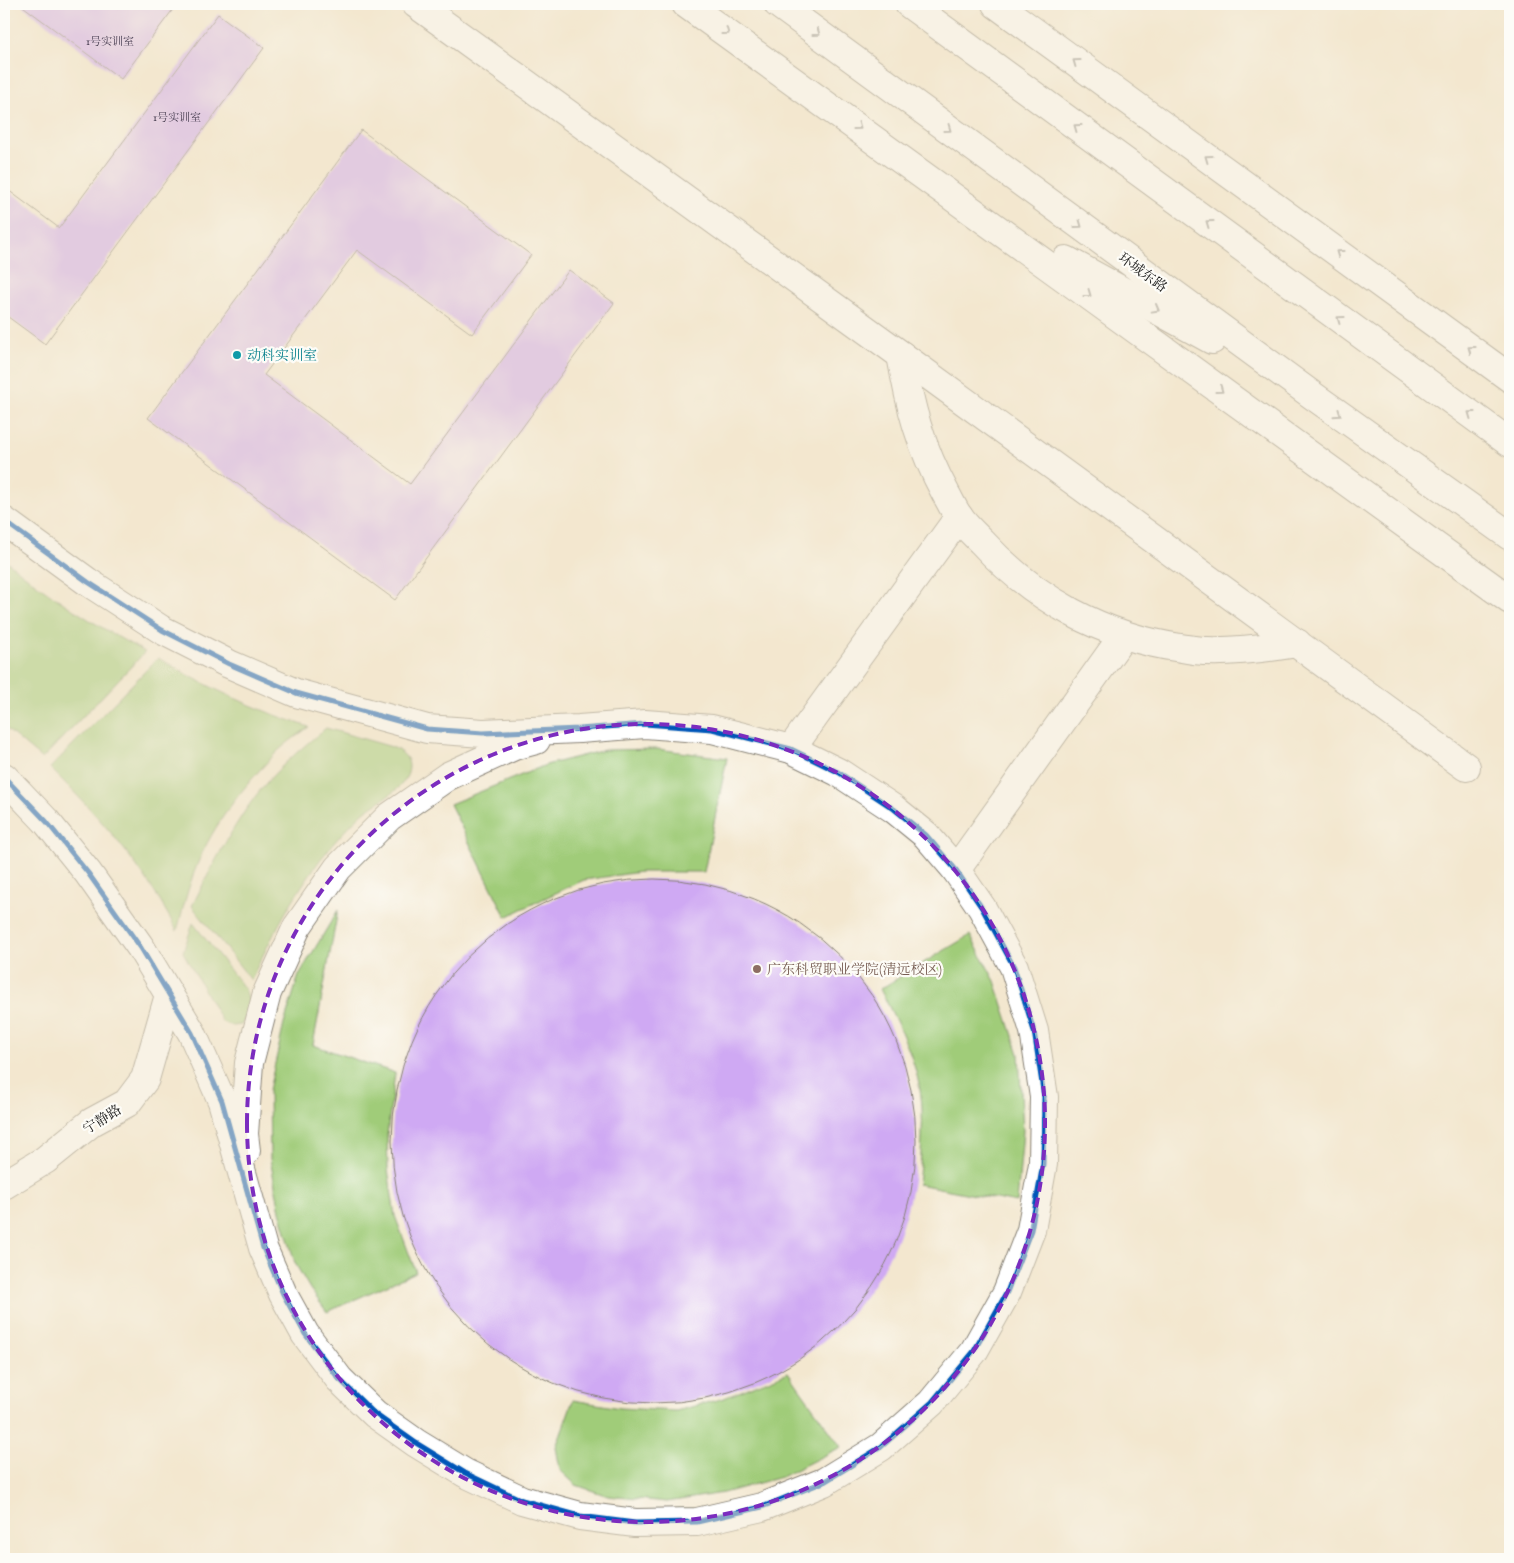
<svg xmlns="http://www.w3.org/2000/svg" width="1514" height="1563" font-family="'IM FELL English','Noto Serif SC',serif">
<rect width="100%" height="100%" fill="#fdfcf7"/>
<filter id="ink" filterUnits="userSpaceOnUse"><feTurbulence type="fractalNoise" baseFrequency=".02" numOctaves="2"/><feDisplacementMap in="SourceGraphic" scale="10" xChannelSelector="R" yChannelSelector="G"/><feConvolveMatrix kernelMatrix="1 2 1 2 8 2 1 2 1" color-interpolation-filters="sRGB"/></filter>
<filter id="wash" filterUnits="userSpaceOnUse"><feTurbulence type="fractalNoise" baseFrequency=".0096" numOctaves="4" result="noise"/><feDisplacementMap in="SourceGraphic" scale="20" xChannelSelector="R" yChannelSelector="G"/><feGaussianBlur stdDeviation="1.12" result="paint"/><feColorMatrix in="noise" values="0 0 0 0 0 0 0 0 0 0 0 0 0 0 0 0 0 1.4 0 .05"/><feComposite in="paint" operator="in"/></filter>
<g filter="url(#wash)">
<rect width="100%" height="100%" fill="#f3e7cf"/>
<!-- green -->
<g fill="#a0cc79" stroke="#5e744a">
<path d="M4 559C48 595 95 625 145 652L42 759 4 727Z"/>
<path d="M158 658C207 687 254 709 309 727 297 736 283 745 273 756 243 787 213 825 197 865 188 887 183 909 177 931 143 866 102 819 50 768Z"/>
<path d="M326 728 392 747C403 752 412 759 408 773 402 792 377 801 363 813 312 859 280 919 251 980L192 906C213 865 237 816 267 782 285 762 305 745 326 728Z"/>
<polygon points="657,749 727,758 704,872 640,872 584,880 547,897 506,917 450,804 546,765 605,750"/>
<polygon points="338,910 313,1045 395,1073 387,1135 388,1169 395,1216 416,1272 327,1312 310,1289 295,1263 280,1211 270,1159 269,1090 284,1024 299,975"/>
<path d="M193 923 245 989C251 1005 251 1011 241 1025L232 1026 222 1022 183 952Z"/>
<path d="M970 935 995 981 1019 1054 1023 1131 1017 1203 918 1184C921 1159 923 1133 922 1108 920 1066 899 1026 880 989Z"/>
<polygon points="788,1372 841,1447 781,1477 723,1493 667,1502 608,1496 576,1485 560,1470 556,1447 573,1400 620,1408 676,1411 724,1398"/>
</g>
<g id="blocks">
<!-- building -->
<g fill="#cfa9f3">
<polygon points="20,4 177,4 121,79"/>
<polygon points="218,14 264,48 45,344 4,314 4,187 59,228"/>
<polygon points="361,130 531,255 472,334 357,250 264,375 410,484 569,270 614,303 395,600 148,418"/>
<circle cx="654" cy="1141" r="262"/>
</g>
</g>
</g>
<g filter="url(#ink)">
<use href="#blocks" fill-opacity="0" stroke="#888276" stroke-width="1"/>
<g fill="none" stroke-linecap="round" stroke-linejoin="round">
<!-- street casing -->
<g stroke="#888276" stroke-width="30">
<g id="street">
<polyline points="416,4 901,355 1466,767"/>
<path d="M901 355C910 407 920 446 946 494 950 501 954 510 959 517 965 526 974 534 982 542 1034 599 1103 637 1181 648 1189 649 1198 651 1207 651 1237 652 1267 648 1297 643"/>
<polyline points="4,521 88,582 162,630 229,664 296,693 427,729 483,733 579,729 645,724 712,729 791,749 838,772 894,809 926,835 956,870 982,908 1014,967 1034,1031 1044,1097 1043,1164 1031,1230 1007,1292 974,1351 931,1403 881,1447 824,1482 762,1507 697,1522 635,1523 580,1516 522,1500 465,1473 416,1443 375,1414 339,1379 305,1334 283,1294 263,1248 222,1101 192,1033 141,948 88,873 46,821 4,777"/>
<polyline points="791,749 959,517"/>
<polyline points="956,870 1123,636"/>
<polyline points="246,1151 244,1134 249,1063 267,993 297,927 338,868 389,817 448,776 514,746 536,740"/>
<polyline points="4,1185 45,1160 92,1122 127,1103 145,1079 169,995"/>
</g>
</g>
<!-- secondary casing -->
<g stroke="#888276" stroke-width="30">
<g id="secondary">
<polyline points="686,4 1510,600"/>
<polyline points="778,4 1312,395 1510,536"/>
<polyline points="909,4 1510,443"/>
<polyline points="996,4 1510,378"/>
<polyline points="1066,260 1212,340"/>
</g>
</g>
<!-- street -->
<use href="#street" stroke="#fff" stroke-width="28"/>
<!-- secondary -->
<use href="#secondary" stroke="#fff" stroke-width="28"/>
<!-- cycleway casing -->
<g stroke="#fdfcf7" stroke-width="8">
<polyline id="cycleway" points="4,521 88,582 162,630 229,664 296,693 427,729 483,733 579,729 645,724 712,729 791,749 838,772 894,809 926,835 956,870 982,908 1014,967 1034,1031 1044,1097 1043,1164 1031,1230 1007,1292 974,1351 931,1403 881,1447 824,1482 762,1507 697,1522 635,1523 580,1516 522,1500 465,1473 416,1443 375,1414 339,1379 305,1334 283,1294 263,1248 222,1101 192,1033 141,948 88,873 46,821 4,777"/>
</g>
<!-- cycleway -->
<use href="#cycleway" stroke="#0057b8" stroke-width="5"/>
</g>
<!-- one-way arrows -->
<defs><path id="oneway-chevron" d="M-2-3.5L2.5 0L-2 3.5" fill="none" stroke-width="1.6" stroke-linecap="round" stroke-linejoin="round" transform="scale(1.25)"/></defs>
<g stroke="#999">
<use href="#oneway-chevron" transform="translate(726 32) rotate(36)"/>
<use href="#oneway-chevron" transform="translate(817 33) rotate(36)"/>
<use href="#oneway-chevron" transform="translate(1076 62) rotate(-144)"/>
<use href="#oneway-chevron" transform="translate(858 127) rotate(36)"/>
<use href="#oneway-chevron" transform="translate(1077 127) rotate(-144)"/>
<use href="#oneway-chevron" transform="translate(948 129) rotate(36)"/>
<use href="#oneway-chevron" transform="translate(1208 158) rotate(-144)"/>
<use href="#oneway-chevron" transform="translate(1209 223) rotate(-144)"/>
<use href="#oneway-chevron" transform="translate(1079 225) rotate(36)"/>
<use href="#oneway-chevron" transform="translate(1339 253) rotate(-144)"/>
<use href="#oneway-chevron" transform="translate(1088 294) rotate(36)"/>
<use href="#oneway-chevron" transform="translate(1156 309) rotate(29)"/>
<use href="#oneway-chevron" transform="translate(1340 319) rotate(-144)"/>
<use href="#oneway-chevron" transform="translate(1471 349) rotate(-144)"/>
<use href="#oneway-chevron" transform="translate(1220 390) rotate(36)"/>
<use href="#oneway-chevron" transform="translate(1338 414) rotate(35)"/>
<use href="#oneway-chevron" transform="translate(1471 414) rotate(-144)"/>
</g>
</g>
<!-- marked area -->
<path d="M0 0H1514V1563H0ZM247 1123a399 399 0 1 1 798 0a399 399 0 1 1-798 0Z" fill="#f3e7cf" fill-opacity=".55" fill-rule="evenodd"/>
<path fill="none" stroke="#7b2cbf" stroke-width="4" stroke-dasharray="10 6" stroke-linejoin="round" d="M247 1123a399 399 0 1 1 798 0a399 399 0 1 1-798 0Z"/>
<!-- markers -->
<circle fill="#0f9aa8" stroke="#fdfcf7" stroke-width="2" cx="237" cy="355" r="5"/>
<circle fill="#8d6e63" stroke="#fdfcf7" stroke-width="2" cx="757" cy="969" r="5"/>
<g text-anchor="middle" stroke-width="4.5" stroke-linejoin="round" paint-order="stroke">
<!-- number labels -->
<g font-size="11" fill="#493f52">
<text x="110" y="45">1号实训室</text>
<text x="177" y="121">1号实训室</text>
</g>
<!-- street labels -->
<g font-size="14" fill="#1c1c1c" stroke="#fdfcf7">
<text transform="translate(1143 272) rotate(36)" y="5">环城东路</text>
<text transform="translate(102 1119) rotate(-32)" y="5">宁静路</text>
</g>
<!-- culture labels -->
<g font-size="14" fill="#0d838f" stroke="#fdfcf7" text-anchor="start">
<text x="247" y="360">动科实训室</text>
</g>
<!-- education labels -->
<g font-size="14" fill="#785e54" stroke="#fdfcf7" text-anchor="start">
<text x="767" y="974">广东科贸职业学院(清远校区)</text>
</g>
</g>
<!-- margin -->
<rect width="1514" height="1563" fill="none" stroke="#fdfcf7" stroke-width="20"/>
</svg>
